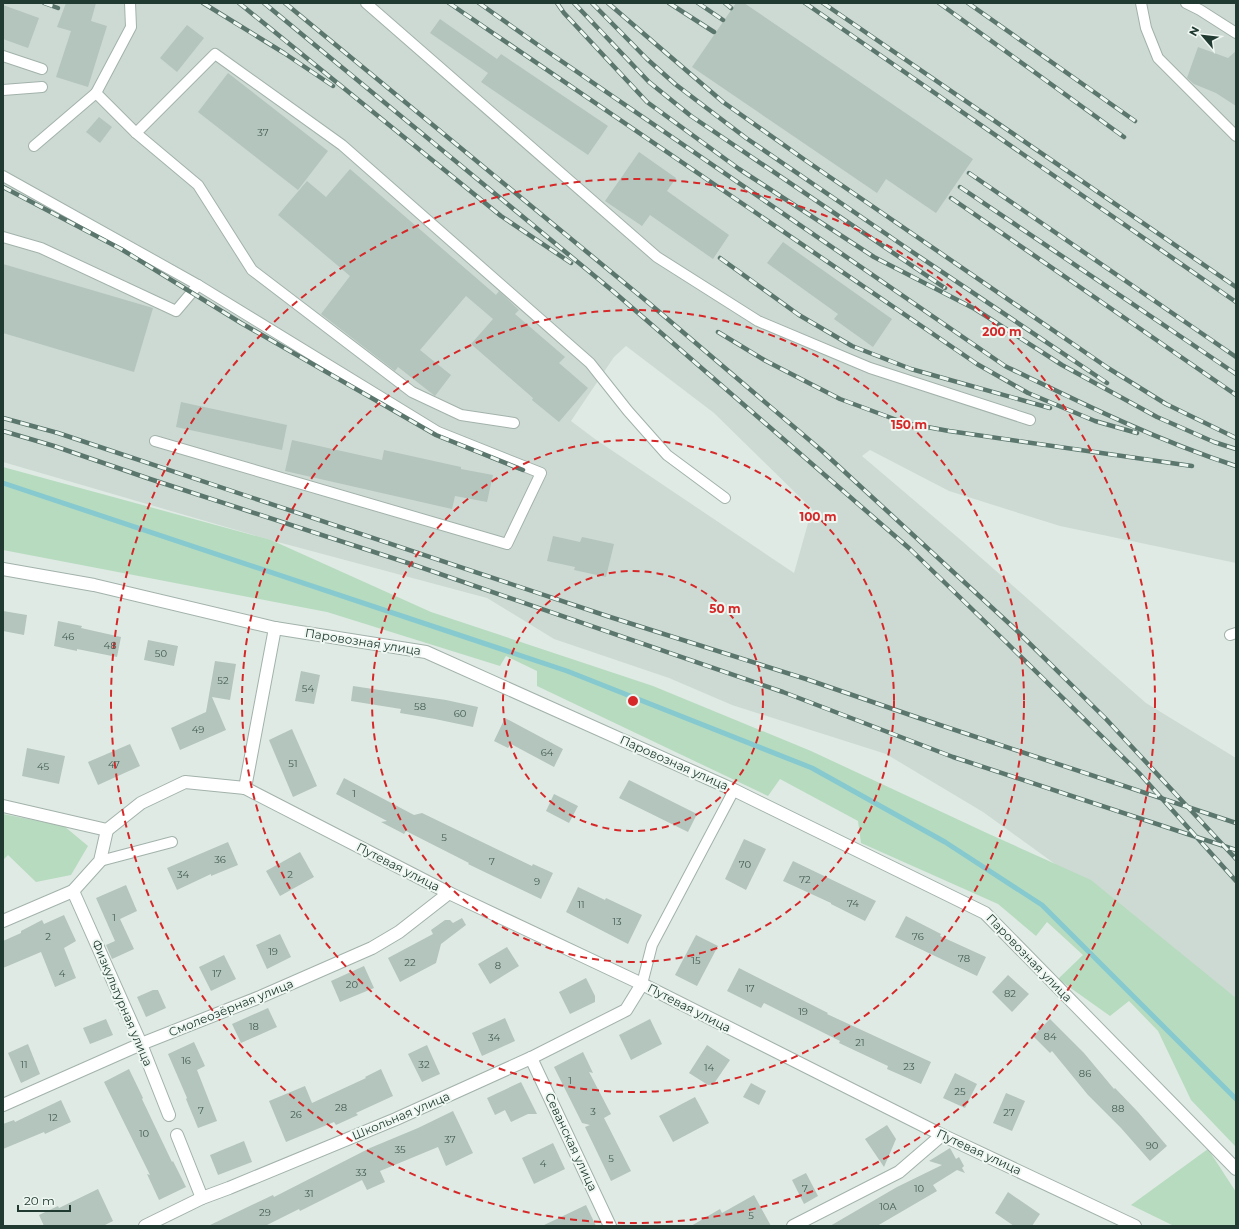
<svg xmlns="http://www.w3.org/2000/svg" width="1239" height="1229" font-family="Montserrat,sans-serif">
<rect width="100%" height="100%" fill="#dfeae4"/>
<!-- built -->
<path fill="#cddad3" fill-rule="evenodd" d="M3 3H1236V563L1060 526 949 491 870 450 862 456 962 541 1146 703 1236 758V1016L1102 898 983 812 886 754 732 705 669 678 554 639 487 598 274 541 3 462ZM626 346 714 413 812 509 794 573 595 439 571 421 614 357Z"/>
<!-- green -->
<g fill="#b7dbbf">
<polygon points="3,467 271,540 431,612 653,686 811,751 989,834 1091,880 1236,998 1236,1147 1191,1100 1158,1031 1129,1001 1110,1016 1058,979 1083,955 1047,922 1036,936 998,904 861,843 858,821 780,779 768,796 537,686 537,671 506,656 500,666 327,612 3,550"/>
<polygon points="3,814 64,826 88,846 71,875 36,882 8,855 3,860"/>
<polygon points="1208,1149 1236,1192 1236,1226 1174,1226 1131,1205"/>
</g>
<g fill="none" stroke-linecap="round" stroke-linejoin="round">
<!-- stream -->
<polyline stroke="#86c9cf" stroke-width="5" points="3,483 567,671 812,768 945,842 1042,905 1236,1099"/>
</g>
<!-- building -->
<g fill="#b4c5bd">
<polygon points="66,3 96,3 91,21 107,26 88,87 56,77 71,31 57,27"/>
<polygon points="736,3 744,3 973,159 936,213 886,179 877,193 692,67"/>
<polygon points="3,5 39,18 28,48 3,39"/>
<polygon points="440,19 497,59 501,54 608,126 588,155 481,82 488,73 430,33"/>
<polygon points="187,25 204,38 177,72 160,58"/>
<polygon points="1198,47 1228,58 1236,51 1236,106 1216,93 1194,84 1187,78"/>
<polygon points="228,73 328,151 298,190 198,112"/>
<polygon points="99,117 112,127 100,143 86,132"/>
<polygon points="639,152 676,178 667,191 729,235 713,259 650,215 642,226 605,201"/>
<polygon points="350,169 496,295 499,291 519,310 515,314 565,357 559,363 588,388 559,422 532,400 533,398 471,344 493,319 466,296 420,350 451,375 435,396 398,367 395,371 321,314 350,276 278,215 307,181 326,197"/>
<polygon points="783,242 892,319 873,347 834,319 838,314 767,263"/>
<polygon points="3,264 153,308 134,372 3,333"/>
<polygon points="181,402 287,425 282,450 176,427"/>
<polygon points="292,440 382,460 384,450 461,467 461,469 493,475 487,502 455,496 452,509 285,471"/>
<polygon points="553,536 580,542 582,537 614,544 606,577 574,570 575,567 547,561"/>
<polygon points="3,611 27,615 24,635 3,631"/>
<polygon points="58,621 82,626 81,628 121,637 117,657 77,649 77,651 54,646"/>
<polygon points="148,640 178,646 174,666 144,660"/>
<polygon points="215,661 236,664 230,700 212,697 226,730 180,750 171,728 206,712"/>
<polygon points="301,671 320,675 314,704 295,701"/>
<polygon points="353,686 446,700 478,707 473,727 435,719 400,713 401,709 351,701"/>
<polygon points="505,718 563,749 554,767 511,744 508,748 494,741"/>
<polygon points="292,729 317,786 293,797 269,740"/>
<polygon points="130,744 140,766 98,785 88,762"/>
<polygon points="27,748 65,756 59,784 22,776"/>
<polygon points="344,778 414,815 422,813 532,866 533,864 553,873 541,899 468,864 469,863 406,831 404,834 381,822 387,821 336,794"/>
<polygon points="629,780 697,814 688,832 619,798"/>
<polygon points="554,794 578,806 569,823 546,811"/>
<polygon points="744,839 766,849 746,890 725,879"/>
<polygon points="228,842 238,865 211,876 211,874 177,890 167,868"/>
<polygon points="300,852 314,877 280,896 266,871"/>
<polygon points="793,861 876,901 865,921 831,904 831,903 783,881"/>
<polygon points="126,885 137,911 120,919 134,949 112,959 106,945 115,941 96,898"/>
<polygon points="578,887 605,900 606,898 642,915 628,944 566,912"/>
<polygon points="64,915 76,941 64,948 76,978 55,987 41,952 3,968 3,941 21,933 21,931 42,920 44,924"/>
<polygon points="906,916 941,934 940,936 986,957 977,976 895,937"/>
<polygon points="462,918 466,925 441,944 436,963 400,982 388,958 433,934 431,930 445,920 450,920 453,923"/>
<polygon points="280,934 291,957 267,969 256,945"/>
<polygon points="696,935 718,946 697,986 675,975"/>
<polygon points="507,947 519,966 490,984 478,964"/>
<polygon points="224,955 236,979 211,991 199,967"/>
<polygon points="364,966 374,988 340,1002 331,981"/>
<polygon points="739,968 828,1013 827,1014 931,1062 921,1084 887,1069 888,1066 839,1043 840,1041 764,1003 761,1008 727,991"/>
<polygon points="1008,975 1029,994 1012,1012 992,992"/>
<polygon points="586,978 595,996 595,1002 570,1014 559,992"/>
<polygon points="153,990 158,990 166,1008 146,1017 137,997"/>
<polygon points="268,1008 277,1027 241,1043 232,1024"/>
<polygon points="505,1018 515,1041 482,1056 472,1033"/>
<polygon points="106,1019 113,1035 90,1044 83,1028"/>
<polygon points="650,1019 662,1044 631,1060 619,1035"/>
<polygon points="1050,1019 1084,1053 1114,1089 1115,1088 1138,1112 1167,1146 1150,1161 1121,1128 1088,1095 1052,1051 1050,1053 1033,1036"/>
<polygon points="194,1042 205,1066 197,1070 217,1121 198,1128 186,1099 187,1098 168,1054"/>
<polygon points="28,1044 40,1074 21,1083 8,1053"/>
<polygon points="427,1045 440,1074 422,1082 408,1054"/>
<polygon points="707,1045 730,1060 713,1085 708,1085 689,1073"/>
<polygon points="583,1052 593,1073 589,1072 611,1114 604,1118 631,1171 611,1181 585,1127 590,1125 582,1123 554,1067"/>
<polygon points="129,1069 143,1098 142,1099 172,1162 173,1161 186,1187 159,1200 147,1174 150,1175 104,1082"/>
<polygon points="381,1069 393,1096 356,1113 358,1115 336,1125 334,1122 286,1142 269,1101 305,1086 312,1103 366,1078 365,1077"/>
<polygon points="955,1073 977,1084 965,1108 943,1098"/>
<polygon points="521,1082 537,1114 528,1114 511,1122 505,1110 495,1115 487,1098"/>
<polygon points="751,1083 766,1091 759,1105 743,1097"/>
<polygon points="1006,1093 1025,1101 1012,1131 993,1123"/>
<polygon points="695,1097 709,1123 673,1142 659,1116"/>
<polygon points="61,1100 71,1122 45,1134 44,1132 3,1149 3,1124 14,1120 15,1122"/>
<polygon points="453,1111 473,1153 446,1166 438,1147 380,1171 385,1182 367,1190 362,1180 300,1211 299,1209 265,1226 208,1226 273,1195 274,1197 370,1148 418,1128"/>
<polygon points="887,1125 896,1139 884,1167 865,1139"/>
<polygon points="244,1141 252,1162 218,1175 210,1155"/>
<polygon points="553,1143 565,1169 534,1184 522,1158"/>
<polygon points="950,1148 956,1159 959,1157 964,1166 962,1168 965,1173 957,1170 933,1185 937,1191 877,1226 830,1226 897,1187 942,1165 929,1161"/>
<polygon points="806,1173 818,1196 804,1204 792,1180"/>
<polygon points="98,1189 113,1221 103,1226 44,1226 39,1215 58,1206 59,1208"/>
<polygon points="1008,1192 1040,1214 1032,1226 1014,1226 995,1213"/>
<polygon points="754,1195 771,1226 691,1226 720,1209 722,1213"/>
<polygon points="586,1205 596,1226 542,1226"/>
</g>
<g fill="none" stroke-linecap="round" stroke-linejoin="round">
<!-- service casing -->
<g stroke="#a2b2ab" stroke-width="12">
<g id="service">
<polyline points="366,3 657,257 758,321 870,368 1030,420"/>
<polyline points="1141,3 1146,28 1158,58 1236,136"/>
<polyline points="1186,3 1200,10 1236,33"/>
<polyline points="3,56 42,69"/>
<polyline points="3,90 42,87"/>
<polyline points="96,93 136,133 198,185 252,270 412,392 461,415 514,423"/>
<polyline points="136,133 215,54 342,145 590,363 628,411 667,455 725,498"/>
<polyline points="34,146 96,93 131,27 130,3"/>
<polyline points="3,176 198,285 438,432 541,473 507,544 155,441"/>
<polyline points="3,237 41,248 176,311 198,285"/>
<polyline points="1230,635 1236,633"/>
<polyline points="100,861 172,842"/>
<polyline points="642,984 652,945 734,790"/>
</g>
</g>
<!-- minor casing -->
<g stroke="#a2b2ab" stroke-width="14">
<g id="minor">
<polyline points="3,569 94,585 275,628 426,652 734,790 985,913 1236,1169"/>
<polyline points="245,788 275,628"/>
<polyline points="3,806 107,830 141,803 185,782 245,788 449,893 642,984 942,1135 1135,1226"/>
<polyline points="73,891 141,1044 169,1115"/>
<polyline points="3,921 73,891 100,861 107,830"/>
<polyline points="531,1058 610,1226"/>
<polyline points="3,1105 141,1044 260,997 372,948 399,932 449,893"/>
<polyline points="177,1135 202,1198"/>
<polyline points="145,1226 202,1198 229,1188 396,1119 531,1058 626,1010 642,984"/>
<polyline points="793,1226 899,1172 942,1135"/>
</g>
</g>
<!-- service -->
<use href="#service" stroke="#fff" stroke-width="10"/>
<!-- minor -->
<use href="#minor" stroke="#fff" stroke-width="12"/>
<!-- rail casing -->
<g stroke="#5a766d" stroke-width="4.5">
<g id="rail">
<polyline points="44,3 58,8"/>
<polyline points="203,3 284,53 333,86"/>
<polyline points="239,3 501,216 571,263"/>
<polyline points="264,3 614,292 910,549 1007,643 1139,773 1236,881"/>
<polyline points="285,3 650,304 821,450 1014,628 1106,719 1236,859"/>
<polyline points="449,3 977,364 1028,393 1095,421 1137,433"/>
<path d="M479 3 538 45 1005 366C1081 403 1156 440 1236 466"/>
<polyline points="557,3 564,13 647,102 739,169 874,257 975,309 1062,365 1157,417 1214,442 1236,449"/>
<polyline points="574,3 649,82 691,116 945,288"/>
<polyline points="592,3 647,59 675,84 746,138 911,251 1107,383"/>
<polyline points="608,3 723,102 805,160 1108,368 1166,404 1236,438"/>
<polyline points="669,3 714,32"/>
<polyline points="698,3 723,20"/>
<polyline points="725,3 731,8"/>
<polyline points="805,3 1236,302"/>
<polyline points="823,3 1236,287"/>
<polyline points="939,3 1124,137"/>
<polyline points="968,3 1135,121"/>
<polyline points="969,173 1236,357"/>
<polyline points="3,187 121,249 241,323 436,435 523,470"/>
<polyline points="960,187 1236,374"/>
<polyline points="951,198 1236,395"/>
<polyline points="720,258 799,315 852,346 911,369 1050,408"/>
<polyline points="718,332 766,361 840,399 905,423 949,431 1192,466"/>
<polyline points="3,418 58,433 610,617 806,679 919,718 1236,823"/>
<polyline points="3,431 54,446 150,479 417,566 783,692 953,757 1236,850"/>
</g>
</g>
<!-- rail -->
<use href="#rail" stroke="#eff7f2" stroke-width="3" stroke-dasharray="9" stroke-linecap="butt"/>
</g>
<!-- distance rings -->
<g fill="none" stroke="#d62828" stroke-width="2" stroke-dasharray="7 5">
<circle cx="633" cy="701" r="130"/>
<circle cx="633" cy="701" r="261"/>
<circle cx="633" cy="701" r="391"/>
<circle cx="633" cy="701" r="522"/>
</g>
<g text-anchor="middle" stroke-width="4" stroke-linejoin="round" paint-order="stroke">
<!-- number labels -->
<g font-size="10" fill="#455d54">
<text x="263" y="136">37</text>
<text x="68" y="640">46</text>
<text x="110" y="649">48</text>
<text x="161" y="657">50</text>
<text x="223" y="684">52</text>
<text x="308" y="692">54</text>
<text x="420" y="710">58</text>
<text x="460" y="717">60</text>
<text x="198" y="733">49</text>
<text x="547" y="756">64</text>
<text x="293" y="767">51</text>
<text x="114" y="768">47</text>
<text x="43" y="770">45</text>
<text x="354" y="797">1</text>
<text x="444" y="841">5</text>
<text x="220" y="863">36</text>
<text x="492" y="865">7</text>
<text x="745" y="868">70</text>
<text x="183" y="878">34</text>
<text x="290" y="878">2</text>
<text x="805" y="883">72</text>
<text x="537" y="885">9</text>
<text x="853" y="907">74</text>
<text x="581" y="908">11</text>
<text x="114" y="921">1</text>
<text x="617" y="925">13</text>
<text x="48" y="940">2</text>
<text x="918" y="940">76</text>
<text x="273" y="955">19</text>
<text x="964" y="962">78</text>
<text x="696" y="964">15</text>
<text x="410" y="966">22</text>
<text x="498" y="969">8</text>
<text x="62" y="977">4</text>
<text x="217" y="977">17</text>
<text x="352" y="988">20</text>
<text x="750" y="992">17</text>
<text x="1010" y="997">82</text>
<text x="803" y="1015">19</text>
<text x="254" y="1030">18</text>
<text x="1050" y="1040">84</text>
<text x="494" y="1041">34</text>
<text x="860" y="1046">21</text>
<text x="186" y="1064">16</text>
<text x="24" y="1068">11</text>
<text x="424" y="1068">32</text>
<text x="909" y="1070">23</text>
<text x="709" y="1071">14</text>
<text x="1085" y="1077">86</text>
<text x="570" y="1084">1</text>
<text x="960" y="1095">25</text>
<text x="341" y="1111">28</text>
<text x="1118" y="1112">88</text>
<text x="201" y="1114">7</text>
<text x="593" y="1115">3</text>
<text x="1009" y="1116">27</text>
<text x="296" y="1118">26</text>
<text x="53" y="1121">12</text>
<text x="144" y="1137">10</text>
<text x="450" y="1143">37</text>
<text x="1152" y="1149">90</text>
<text x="400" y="1153">35</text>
<text x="611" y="1162">5</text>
<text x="543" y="1167">4</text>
<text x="361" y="1176">33</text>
<text x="805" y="1192">7</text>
<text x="919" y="1192">10</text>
<text x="309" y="1197">31</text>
<text x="888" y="1210">10А</text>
<text x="265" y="1216">29</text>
<text x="751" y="1219">5</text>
</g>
<!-- street labels -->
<g font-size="12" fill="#203a31" stroke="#eff7f2">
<text transform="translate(363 642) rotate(9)" y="4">Паровозная улица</text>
<text transform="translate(674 763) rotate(24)" y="4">Паровозная улица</text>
<text transform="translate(398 867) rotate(27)" y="4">Путевая улица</text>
<text transform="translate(1029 958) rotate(46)" y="4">Паровозная улица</text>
<text transform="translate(122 1003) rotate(67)" y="4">Физкультурная улица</text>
<text transform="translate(231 1008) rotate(-22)" y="4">Смолеозёрная улица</text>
<text transform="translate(689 1008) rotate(27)" y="4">Путевая улица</text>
<text transform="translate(401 1116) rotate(-23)" y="4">Школьная улица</text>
<text transform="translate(571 1142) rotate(65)" y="4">Севанская улица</text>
<text transform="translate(979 1152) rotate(25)" y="4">Путевая улица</text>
</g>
</g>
<circle cx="633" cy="701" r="6" fill="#d62828" stroke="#eff7f2" stroke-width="2"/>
<g font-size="12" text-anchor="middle" font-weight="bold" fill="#d62828" stroke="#eff7f2" stroke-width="4" stroke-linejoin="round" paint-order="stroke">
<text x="1002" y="336">200 m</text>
<text x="909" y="429">150 m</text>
<text x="818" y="521">100 m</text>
<text x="725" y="613">50 m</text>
</g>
<!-- border -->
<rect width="1239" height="1229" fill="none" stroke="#203a31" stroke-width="8"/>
<!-- north arrow -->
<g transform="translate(1203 36) rotate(298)" stroke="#eff7f2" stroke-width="3" paint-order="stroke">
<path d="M0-3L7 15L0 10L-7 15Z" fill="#203a31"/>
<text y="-6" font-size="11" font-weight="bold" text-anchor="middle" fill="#203a31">N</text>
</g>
<!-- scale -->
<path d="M18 1205v6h52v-6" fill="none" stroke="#203a31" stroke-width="2"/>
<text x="24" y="1205" font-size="12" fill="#203a31" stroke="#eff7f2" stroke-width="3" paint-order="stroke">20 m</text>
</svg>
